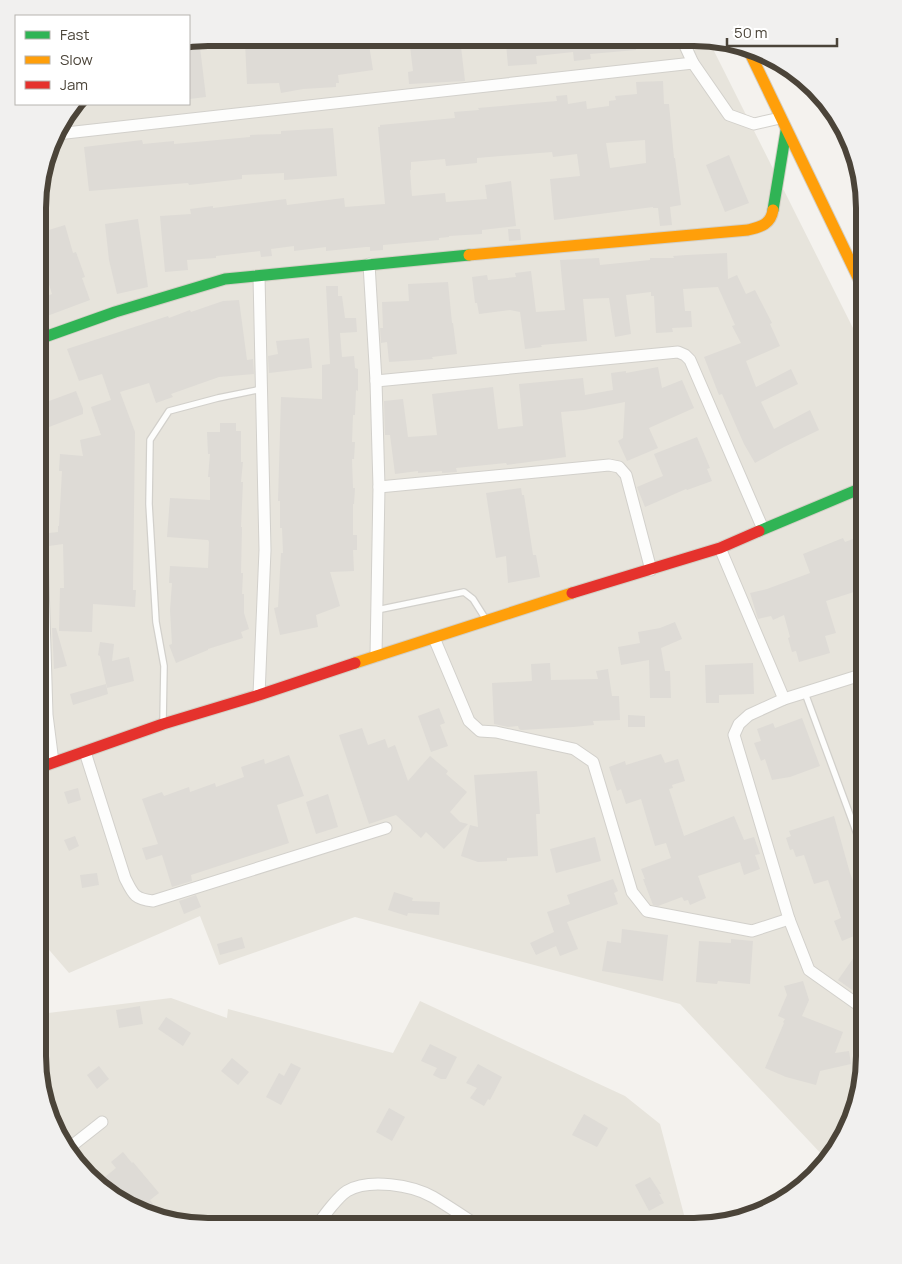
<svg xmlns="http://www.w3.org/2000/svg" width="902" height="1264" font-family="Manrope,sans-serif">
<rect width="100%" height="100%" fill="#f4f2ee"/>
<!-- residential -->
<g fill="#e7e4dc">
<polygon points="208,38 708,39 864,350 864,1067 836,1151 826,1159 680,1004 355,917 219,965 200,916 69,973 38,937 39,186 60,123 76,104 189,104 189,41"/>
<polygon points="171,998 227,1018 228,1009 393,1053 420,1001 625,1096 660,1124 687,1226 186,1225 104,1191 55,1131 38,1056 38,1016 40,1014"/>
</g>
<!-- building -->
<g fill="#dedbd6" fill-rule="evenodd">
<polygon points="277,38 294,38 295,44 344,41 343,38 368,38 373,70 338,75 339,83 336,83 336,87 303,89 281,93 279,83 247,84 245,42 277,41"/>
<polygon points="409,38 460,38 465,81 409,84 408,72 413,71"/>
<polygon points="508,38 635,39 636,50 590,54 591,59 574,61 573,52 536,56 537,64 508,66 506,44 509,44"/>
<polygon points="199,39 206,97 189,99 189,41"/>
<path d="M663 81 664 104H669L674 158H675L681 205 670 207 672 225 660 226 658 208H653V207L554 220 550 179 580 176 577 154 553 157 552 152 477 158V163L446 166 445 159 411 162V170H410L412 196 445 193 446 202 487 199 485 185 511 181 516 226 482 230V234L449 236V237L439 238V240L383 245V250L370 251V247H366L326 251V247L294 251V246L271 249 272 256 261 257 260 251 216 256V258L187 260 188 270 165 272 160 216 191 214 190 209 213 206V208L286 199 287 205 344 198 345 207 385 204 378 127H380V125L455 118 454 112 479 110 478 108 557 101 556 96 567 95 568 104 586 101 587 109 609 106V101L616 100 615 96 637 94 636 82ZM645 140 646 163 610 168 606 143Z"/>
<polygon points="333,128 337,176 284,180 284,173 242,175 242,179 189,185 188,183 89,191 84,147 142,140 143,144 174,141 174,144 250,137 250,135 281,134 281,131"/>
<polygon points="729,155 749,203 725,212 706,165"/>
<polygon points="138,219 148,287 117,294 109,260 105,224"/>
<polygon points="65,225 73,253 76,252 85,277 82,278 90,300 39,319 39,299 52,294 39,252 39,233"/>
<polygon points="508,229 520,229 521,240 509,241"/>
<polygon points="727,253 728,279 737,275 746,294 755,290 772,323 770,324 780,346 746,361 756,387 791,369 798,384 761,402 774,429 810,410 819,430 784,447 755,463 744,444 722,394 719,395 704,357 741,343 732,326 735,325 718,287 683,289 685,311 691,311 692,327 672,328 673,332 656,333 654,296 651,296 651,292 626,295 631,334 615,337 609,298 583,299 587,341 541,345 542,347 525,349 520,312 510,310 479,314 477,303 475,303 472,277 487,275 488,280 516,277 515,273 531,271 536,312 565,310 560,260 599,258 600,265 650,260 650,258 674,258 673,256 687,255"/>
<polygon points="448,282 452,323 453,323 457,354 432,357 433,359 389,362 387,342 381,343 380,328 383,328 382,302 409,301 408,284"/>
<polygon points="326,286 338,286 338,296 342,296 345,318 356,318 357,332 340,333 342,357 354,356 355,368 358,369 358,391 356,390 355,415 353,415 352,442 355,442 354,459 352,459 353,488 355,488 354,504 353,504 353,535 357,535 357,550 353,550 354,571 330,572 340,606 316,615 318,627 280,635 274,608 278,607 281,553 283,553 282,528 280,528 280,501 278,501 281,397 322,399 322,365 330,364"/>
<polygon points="239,300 247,360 253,359 254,374 219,377 171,394 173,397 156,403 149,383 120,392 135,432 133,590 136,590 135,607 93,604 92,632 59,631 60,588 64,588 63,544 49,546 49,533 58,532 58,526 59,526 62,471 59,471 60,454 83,456 80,440 101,435 91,407 111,400 102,374 79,381 67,349 168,316 169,318 190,310 191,312 223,301"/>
<polygon points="309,338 312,368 269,373 268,356 278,354 276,341"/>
<polygon points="658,367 662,388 682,380 694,408 649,428 658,448 627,461 618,441 623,438 625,402 584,410 561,412 566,457 507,465 506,463 456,468 457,472 442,473 442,471 418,473 418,471 395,474 390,435 385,435 384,401 403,399 408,437 437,435 432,394 493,387 498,429 523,426 519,384 583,378 585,395 613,390 611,373 626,371 626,373"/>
<polygon points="76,391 83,409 83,414 49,427 41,404"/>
<polygon points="220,423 236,423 236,431 241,431 241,462 243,462 241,482 243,482 241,527 242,527 241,573 243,573 242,594 244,594 244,613 249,629 241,632 243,638 208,649 208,650 176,663 169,645 172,644 170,610 172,583 169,583 170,566 208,568 209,542 208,540 167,537 170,498 210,500 210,477 208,477 210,454 208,454 207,432 220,432"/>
<polygon points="697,437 710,468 707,469 712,481 687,490 686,489 645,507 637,487 663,476 654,454"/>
<polygon points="521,488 522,495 524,495 533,555 536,555 540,577 508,583 506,556 496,558 486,493"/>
<polygon points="843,538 845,542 853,539 864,570 864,616 862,616 854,592 826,601 836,633 825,636 830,653 799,662 796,651 792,652 788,638 790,637 784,615 773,620 771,616 758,619 750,593 767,589 810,573 803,554"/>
<polygon points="675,622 682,639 661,648 665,671 670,671 671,698 650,698 649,660 621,665 618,647 640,643 638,632 660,628"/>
<polygon points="52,628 56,628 67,666 54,669"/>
<polygon points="100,642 114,644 112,661 129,657 134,681 107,688 100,656 98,655"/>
<polygon points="550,663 551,680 598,679 596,671 608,669 612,696 619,696 620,720 593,721 594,725 573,727 521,730 519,729 518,726 508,727 494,724 492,683 532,681 531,664"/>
<polygon points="753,663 754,694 719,695 719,703 706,703 705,665"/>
<polygon points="106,684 108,694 73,705 70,694"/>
<polygon points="439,708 445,723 440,725 448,746 431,752 418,716"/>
<polygon points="628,715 645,716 645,727 628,727"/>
<polygon points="802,718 820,766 790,777 772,780 765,759 761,761 754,743 761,741 757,729 773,723 775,728"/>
<polygon points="362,728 368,745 385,739 388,748 395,745 408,781 430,756 448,771 446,774 467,792 450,812 460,822 468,824 444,849 426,832 421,838 396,815 369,824 339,735"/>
<polygon points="661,754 665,763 678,759 685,781 672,785 673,788 669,789 684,836 734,816 744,840 754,837 760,854 755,855 760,869 744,875 740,862 698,876 706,898 690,905 688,900 684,901 682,897 658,906 653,905 643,879 645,879 641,869 671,858 666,843 655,846 641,799 626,804 621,789 617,791 609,767 625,761 626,765"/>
<polygon points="289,755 304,796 277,805 289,843 191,875 192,881 172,887 162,855 146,860 142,848 158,844 142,799 162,792 164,796 189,787 190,792 215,783 216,787 244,777 241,767 264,759 265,764"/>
<polygon points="537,771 540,814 536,814 538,856 507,858 507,861 478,862 461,856 470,825 478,827 474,775"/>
<polygon points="78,788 81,800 68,804 64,792"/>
<polygon points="328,794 338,827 316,834 306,802"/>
<polygon points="834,816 850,873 858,894 855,895 864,919 864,932 842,941 834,921 841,918 828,880 814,884 804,855 796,857 793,849 790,850 786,838 791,836 789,831"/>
<polygon points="75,836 79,846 69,851 64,840"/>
<polygon points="595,837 601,861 556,873 550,849"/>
<polygon points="97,873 99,885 82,888 80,875"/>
<polygon points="613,879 618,891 614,893 618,904 567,922 578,949 560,956 556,946 536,955 530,943 554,932 547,912 570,904 567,895"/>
<polygon points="394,892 413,898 412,901 440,902 439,915 408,913 407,916 388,910"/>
<polygon points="196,895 201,907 184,914 179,901"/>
<polygon points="622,929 668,935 663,981 602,971 607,941 621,943"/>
<polygon points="242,937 245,948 220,955 217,944"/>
<polygon points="731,939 753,941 750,984 718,981 717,984 696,982 699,941 731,943"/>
<polygon points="864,943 864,985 858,994 838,980"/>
<polygon points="803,981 809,1000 802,1016 843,1032 835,1053 849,1051 851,1064 820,1071 816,1085 786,1077 765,1068 784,1023 783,1022 785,1019 778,1016 787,995 784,986"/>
<polygon points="140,1006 143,1024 119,1028 116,1010"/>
<polygon points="166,1017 191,1033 183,1046 158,1029"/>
<polygon points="430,1044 457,1057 446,1079 441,1079 433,1075 437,1068 421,1061"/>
<polygon points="232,1058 249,1072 238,1085 221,1071"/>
<polygon points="291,1063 301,1068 281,1105 266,1097 279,1073 284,1076"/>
<polygon points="478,1064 502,1077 490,1100 488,1099 484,1106 470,1098 477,1088 466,1083"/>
<polygon points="99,1066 109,1079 97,1089 87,1075"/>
<polygon points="389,1108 405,1117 392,1141 376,1132"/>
<polygon points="584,1114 608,1128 597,1147 572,1135"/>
<polygon points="123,1152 132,1163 133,1162 159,1193 150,1200 161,1215 111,1194 100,1181 116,1168 111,1162"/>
<polygon points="650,1177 661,1194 659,1194 664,1203 649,1211 635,1185"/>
</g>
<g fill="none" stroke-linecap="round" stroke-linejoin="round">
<!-- lane casing -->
<g stroke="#d2d0cb" stroke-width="8">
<g id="lane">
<polyline points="377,610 464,592 473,599 485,618"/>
<polyline points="805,693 864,853"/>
<polyline points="163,722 164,666 156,622 149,504 150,440 169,411 218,398 262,389"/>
</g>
</g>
<!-- street casing -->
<g stroke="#d2d0cb" stroke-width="13">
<g id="street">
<polyline points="682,39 693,63"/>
<polyline points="57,134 693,63 729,115 754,124 780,118"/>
<polyline points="369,264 376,381 379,487 376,656"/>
<polyline points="376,381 678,352 685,355 690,360 763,529"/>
<polyline points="39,453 47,715 53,762"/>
<polyline points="379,487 609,465 619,467 626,475 651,570"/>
<polyline points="720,548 784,699"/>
<polyline points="434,638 469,721 480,731 496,732 574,749 593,762 632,892 647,911 752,931 789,919"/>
<polyline points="259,695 265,550 259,276"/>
<path d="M85 752 125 878C133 894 134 899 153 901L386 828"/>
<polyline points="864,1002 857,1004 809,970 789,919 734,735 739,724 749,715 784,699 864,674"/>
<polyline points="69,1148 102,1122"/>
<path d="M318 1225C323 1216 339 1196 347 1191 369 1178 412 1185 433 1197 448 1206 463 1216 478 1226"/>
</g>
</g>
<!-- fast casing -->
<g stroke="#d3cfc5" stroke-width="13">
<g id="fast">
<polyline points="773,210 786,131"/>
<polyline points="39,339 115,312 225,279 469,255"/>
<polyline points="759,531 864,487"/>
</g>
</g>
<!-- slow casing -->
<g stroke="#d3cfc5" stroke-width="13">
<g id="slow">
<polyline points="750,53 864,290"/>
<path d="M469 255 748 230C761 227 771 224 773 210"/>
<polyline points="355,663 572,593"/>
</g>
</g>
<!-- jam casing -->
<g stroke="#d3cfc5" stroke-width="13">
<g id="jam">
<polyline points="572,593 720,548 759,531"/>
<polyline points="38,768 163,724 259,695 355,663"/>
</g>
</g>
<!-- lane -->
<use href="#lane" stroke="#fdfdfc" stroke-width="5.5"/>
<!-- street -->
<use href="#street" stroke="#fdfdfc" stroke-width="11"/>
<!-- fast -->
<use href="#fast" stroke="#30b455" stroke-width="11"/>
<!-- slow -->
<use href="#slow" stroke="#ff9f0a" stroke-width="11"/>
<!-- jam -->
<use href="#jam" stroke="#e5322d" stroke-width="11"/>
</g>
<!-- crop -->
<path d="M0 0H902V1264H0ZM208 46H694A162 162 0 0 1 856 208V1056A162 162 0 0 1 694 1218H208A162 162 0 0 1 46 1056V208A162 162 0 0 1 208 46Z" fill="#f1f0ef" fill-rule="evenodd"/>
<path fill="none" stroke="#4b4439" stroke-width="6" d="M208 46H694A162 162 0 0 1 856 208V1056A162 162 0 0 1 694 1218H208A162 162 0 0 1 46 1056V208A162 162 0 0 1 208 46Z"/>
<!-- legend -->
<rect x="15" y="15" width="175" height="90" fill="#ffffff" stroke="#b7b4b0"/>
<rect x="25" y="31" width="25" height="8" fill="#30b455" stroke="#b7b4b0"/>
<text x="60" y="40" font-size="15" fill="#4b4439">Fast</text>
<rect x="25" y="56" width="25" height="8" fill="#ff9f0a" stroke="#b7b4b0"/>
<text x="60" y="65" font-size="15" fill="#4b4439">Slow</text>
<rect x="25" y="81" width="25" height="8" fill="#e5322d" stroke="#b7b4b0"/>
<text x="60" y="90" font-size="15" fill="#4b4439">Jam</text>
<!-- scale -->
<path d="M727 38v8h110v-8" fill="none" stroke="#4b4439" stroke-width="2.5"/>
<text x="734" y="38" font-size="15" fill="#4b4439" stroke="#ffffff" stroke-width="4" paint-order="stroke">50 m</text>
</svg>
